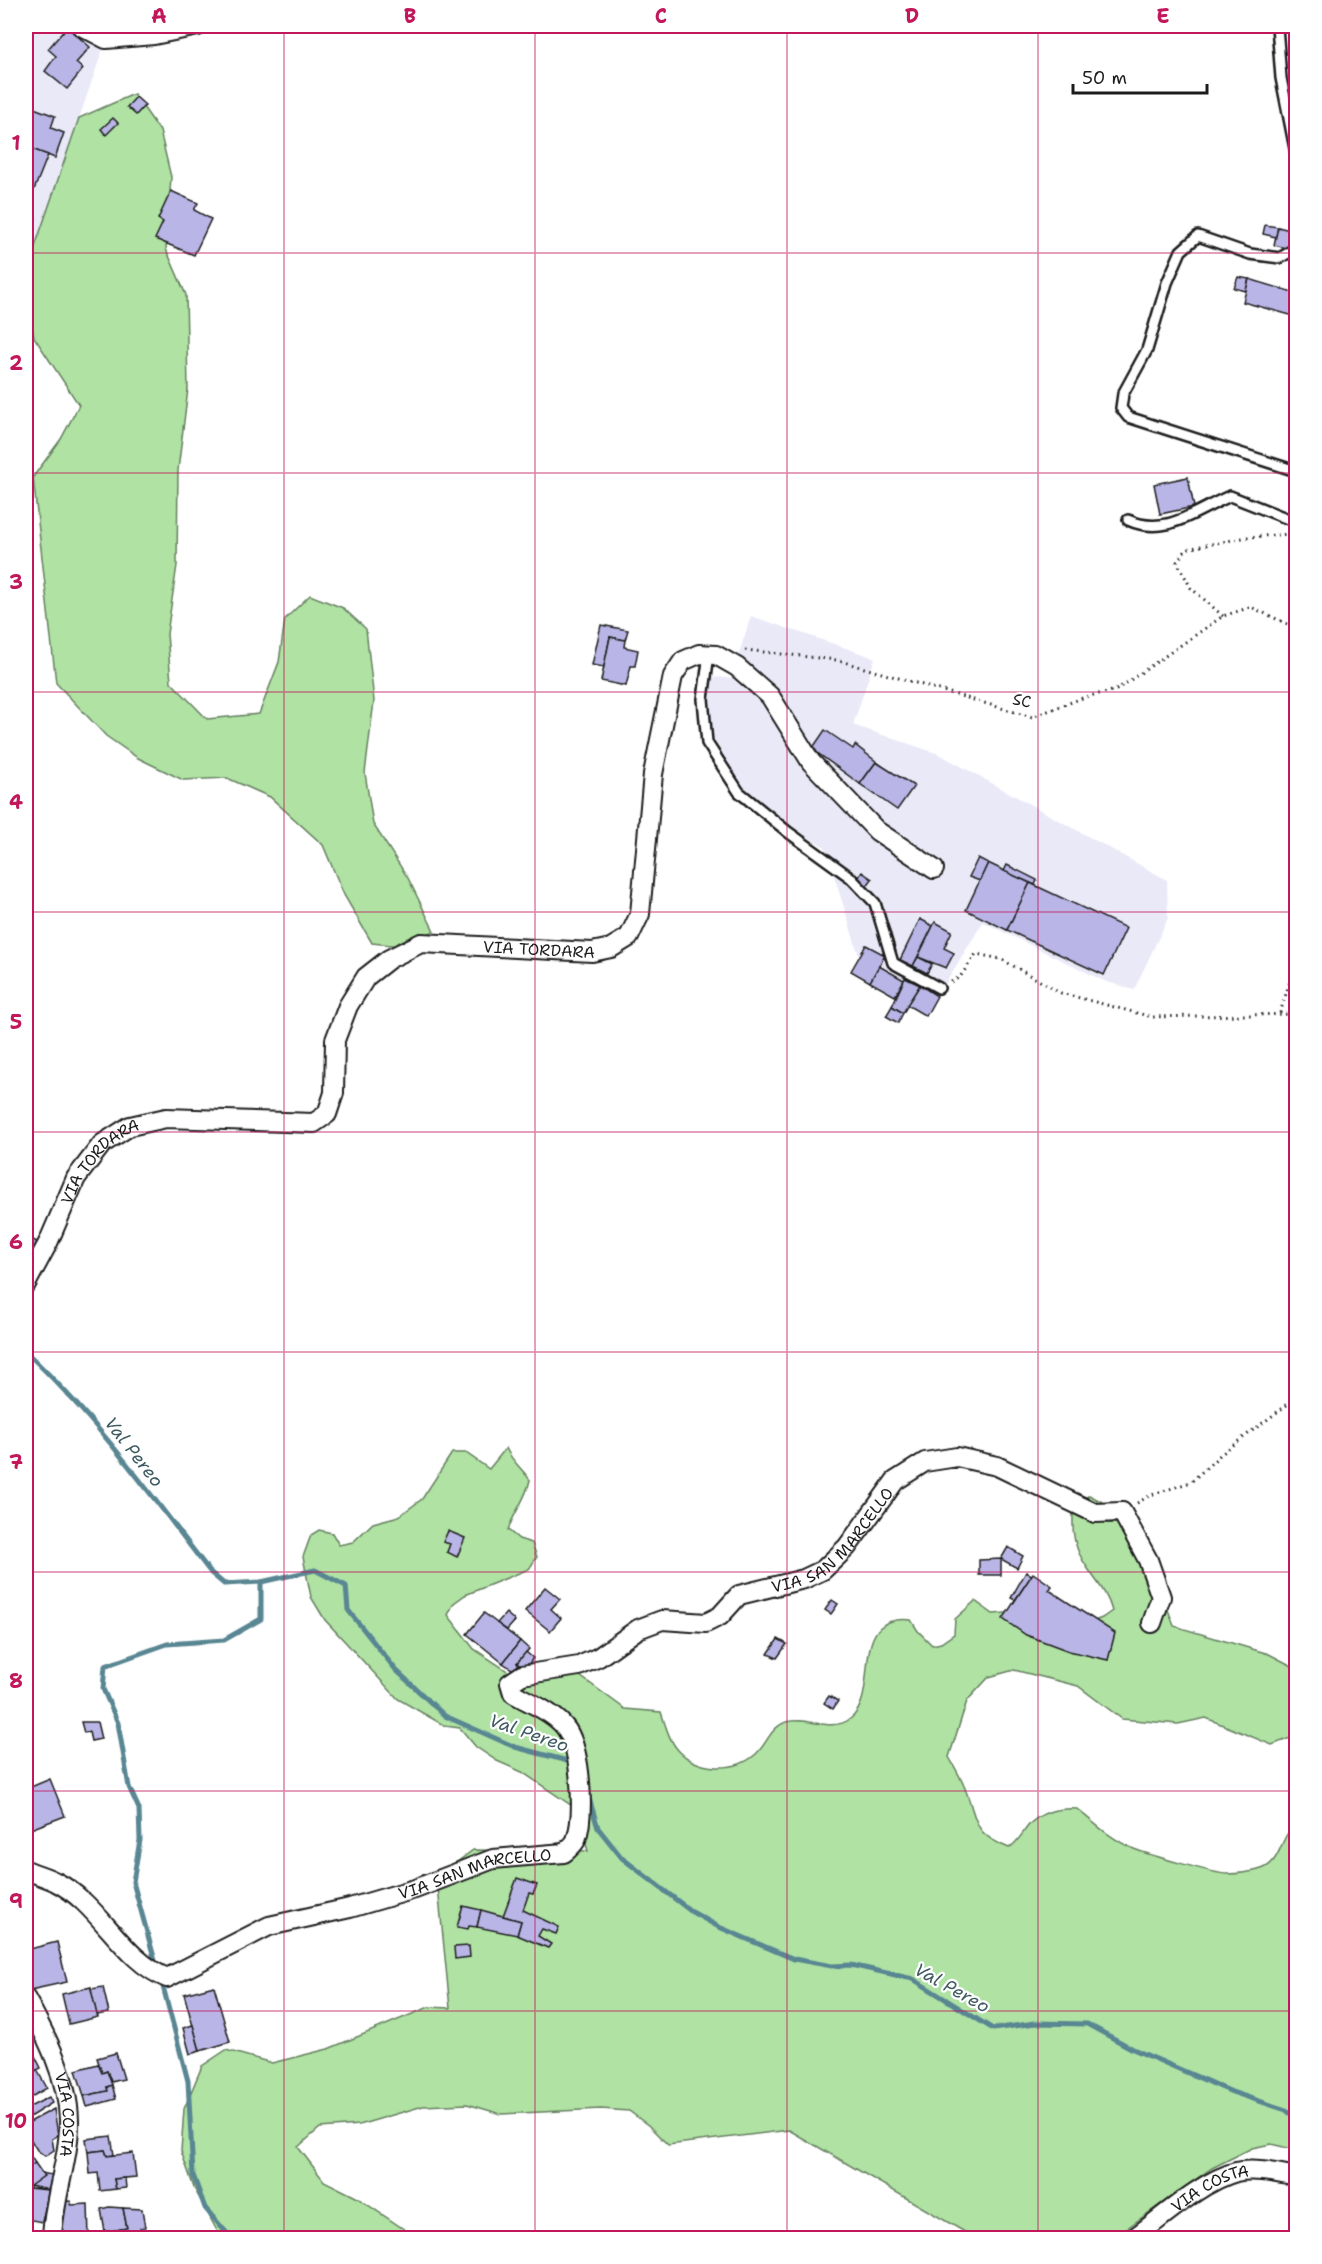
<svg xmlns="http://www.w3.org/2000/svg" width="1322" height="2264" font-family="'Shantell Sans',sans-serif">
<rect width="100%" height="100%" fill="#fff"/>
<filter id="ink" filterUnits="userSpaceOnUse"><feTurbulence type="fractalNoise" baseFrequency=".0167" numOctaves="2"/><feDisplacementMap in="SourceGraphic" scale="12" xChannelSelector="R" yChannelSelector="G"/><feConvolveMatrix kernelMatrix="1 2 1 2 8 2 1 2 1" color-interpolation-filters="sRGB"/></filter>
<g filter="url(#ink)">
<!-- built -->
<g fill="#eae9f8">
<polygon points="26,26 96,26 107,37 26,273"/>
<polygon points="751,616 875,658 853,725 939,754 1167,880 1168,918 1134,990 1104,981 983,922 932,1006 861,962 825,847 784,824 727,777 705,743 699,727 699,706 704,691 713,677 731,678"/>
</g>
<!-- green -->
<g fill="#afe2a3" stroke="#667f60" stroke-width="1.5">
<polygon points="134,94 160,131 171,177 166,249 186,295 188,389 178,470 177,565 167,634 171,682 207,719 259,714 279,662 285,619 310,595 343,608 366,629 374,701 365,773 373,824 408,878 434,931 401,946 372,943 344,895 323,845 270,797 227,778 183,780 138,758 106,736 56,683 33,477 61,439 79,405 34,337 26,296 26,273 79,118"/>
<path d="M506 1448C512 1462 522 1468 530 1480 526 1499 514 1512 508 1530L519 1539 532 1543 537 1557 529 1569 465 1595 454 1603 448 1615 474 1649 524 1682 565 1665 625 1709 661 1712C665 1724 669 1740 678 1750 697 1771 735 1773 756 1754 767 1744 771 1726 787 1722 807 1716 831 1733 850 1719 882 1695 846 1613 911 1620L918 1631 932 1645 941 1643 954 1634 955 1619 975 1601 993 1614 1019 1612 1081 1626 1102 1618 1112 1611C1106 1586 1085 1572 1077 1548 1072 1535 1073 1523 1073 1510L1089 1495 1135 1519 1174 1626 1269 1654 1296 1668V1736L1272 1745 1206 1718 1178 1724 1122 1719 1078 1686 1014 1670 989 1677 967 1701 949 1757C955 1768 962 1779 966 1791 978 1823 973 1834 1009 1848 1018 1842 1021 1835 1028 1826 1041 1811 1058 1808 1077 1809 1094 1823 1112 1840 1134 1849 1147 1854 1215 1874 1227 1874 1237 1874 1255 1872 1264 1868 1282 1860 1280 1835 1296 1825V2150L1271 2144 1252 2148 1212 2168 1113 2238H975L789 2130 668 2145 649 2126 629 2111 601 2109 501 2114 467 2104 423 2106 359 2125 320 2128 298 2147 324 2181 356 2197 417 2238H221L194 2188 181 2151 184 2109 202 2066 226 2050 272 2063 328 2049 429 2007 450 2008 437 1877 473 1850 588 1851 575 1808 522 1772 497 1761 476 1747 460 1728 445 1726 398 1699 325 1620 311 1597 303 1557 311 1535 319 1530 332 1533 339 1545 353 1542 373 1523 399 1516 422 1499 452 1453H466L489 1469Z"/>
</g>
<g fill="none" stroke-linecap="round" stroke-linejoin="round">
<!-- stream -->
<g stroke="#598692" stroke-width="5">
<path d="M26 1352C96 1418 152 1496 211 1573L224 1584 261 1582 315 1570 346 1586 348 1610 396 1670 445 1716 515 1747 575 1763"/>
<polyline points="588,1795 598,1828 622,1858 692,1912 719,1927 794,1959 832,1966 851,1965 913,1979 993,2029 1035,2023 1087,2024 1133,2049 1232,2092 1286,2110 1296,2118"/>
<polyline points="157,1968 133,1882 140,1840 139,1809 129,1787 118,1723 103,1689 105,1666 167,1644 224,1640 261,1619 261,1582"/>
<polyline points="161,1979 188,2081 193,2175 205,2208 231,2238"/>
</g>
</g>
<!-- building -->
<g fill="#b9b5e6" stroke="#1c1c1c" stroke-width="1.5">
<polygon points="67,27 90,47 76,63 83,69 67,89 45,71 56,56 48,49"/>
<polygon points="136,97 145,105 136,115 127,107"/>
<polygon points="26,105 55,116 51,128 64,133 55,158 26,147"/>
<polygon points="113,118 118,123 106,135 101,129"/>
<polygon points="26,147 48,155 26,210"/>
<polygon points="171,191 198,203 194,210 211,219 194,255 155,239 163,222 158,219"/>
<polygon points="1265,225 1278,227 1276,237 1263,234"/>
<polygon points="1278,227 1294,231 1290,249 1274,245"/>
<polygon points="1238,277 1249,279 1246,291 1234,288"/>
<polygon points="1249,279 1296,293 1294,316 1243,302"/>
<polygon points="1188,477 1194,507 1160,514 1154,484"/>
<polygon points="601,625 628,630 625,640 610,637 604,667 592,665"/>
<polygon points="610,637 625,640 624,647 638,650 635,666 631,666 626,686 601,681"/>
<polygon points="825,730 853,749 855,745 886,769 876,762 860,784 812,749"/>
<polygon points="876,762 914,786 897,810 860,784"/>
<polygon points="26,782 28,782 29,823 26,823"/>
<polygon points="978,858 988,863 980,881 969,877"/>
<polygon points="988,863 1030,883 1007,930 966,910"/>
<polygon points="1007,865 1037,880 1035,885 1004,871"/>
<polygon points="862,872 872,879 866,887 856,881"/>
<polygon points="1030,883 1126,928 1104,975 1007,930"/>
<polygon points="920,919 933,926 913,966 900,960"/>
<polygon points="935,922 952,931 944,948 954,953 946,968 918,957"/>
<polygon points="866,945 885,955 870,982 851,971"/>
<polygon points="918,957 932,964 927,973 913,966"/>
<polygon points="879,966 904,980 895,996 870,982"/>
<polygon points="905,978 920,985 903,1013 892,1006"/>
<polygon points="920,985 937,996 926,1016 907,1005"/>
<polygon points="892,1006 903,1013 898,1023 886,1016"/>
<polygon points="26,1236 37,1242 26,1265"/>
<polygon points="448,1531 465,1538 457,1557 447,1552 450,1544 443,1542"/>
<polygon points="1008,1547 1023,1556 1017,1568 1001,1559"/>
<polygon points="1001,1559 1001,1575 979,1575 979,1560"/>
<polygon points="1026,1572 1032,1575 1015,1600 1011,1598"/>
<polygon points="1033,1573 1052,1586 1049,1590 1115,1633 1108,1660 1069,1651 1026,1635 1003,1619"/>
<polygon points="545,1587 560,1599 551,1609 561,1618 550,1631 525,1611"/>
<polygon points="832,1600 838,1604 831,1614 825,1610"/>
<polygon points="484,1613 520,1641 503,1663 467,1634"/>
<polygon points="506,1613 515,1621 507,1630 497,1623"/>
<polygon points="778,1639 787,1644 777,1658 768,1654"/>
<polygon points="520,1641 529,1649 517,1663 521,1667 512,1669 503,1663"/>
<polygon points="526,1652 533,1658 528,1665 521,1667 517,1663"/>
<polygon points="829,1696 838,1701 833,1709 824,1703"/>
<polygon points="81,1722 97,1722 101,1739 91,1741 89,1732 84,1733"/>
<polygon points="50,1779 65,1816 28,1830 26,1823 26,1789"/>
<polygon points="517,1878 537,1885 533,1894 529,1893 523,1910 559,1927 556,1934 542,1929 538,1936 551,1944 548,1948 517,1935 521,1921 503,1916"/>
<polygon points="463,1906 481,1910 477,1927 469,1926 468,1929 457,1927"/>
<polygon points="481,1910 521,1921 517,1935 477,1927"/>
<polygon points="57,1942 67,1982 30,1990 26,1971 26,1950"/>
<polygon points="469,1946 470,1957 455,1959 454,1947"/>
<polygon points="214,1986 230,2042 200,2051 184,1994"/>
<polygon points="91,1987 98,2017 69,2024 62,1994"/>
<polygon points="103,1987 109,2013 97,2015 91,1989"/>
<polygon points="193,2025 200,2051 190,2054 183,2028"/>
<polygon points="33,2052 41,2068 26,2076 26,2055"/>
<polygon points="116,2053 124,2079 111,2082 107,2071 102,2073 97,2058"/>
<polygon points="98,2064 102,2073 107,2071 112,2085 107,2087 108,2091 84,2096 76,2070"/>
<polygon points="37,2070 47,2088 26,2100 26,2076"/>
<polygon points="112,2085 116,2099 87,2107 84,2096 108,2091 107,2087"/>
<polygon points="49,2097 52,2103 28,2118 26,2109"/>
<polygon points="54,2109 58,2135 52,2139 54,2150 45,2156 37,2150 26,2132 26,2124"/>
<polygon points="111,2136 114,2155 107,2156 105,2150 88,2152 86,2139"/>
<polygon points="26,2149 35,2163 26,2169"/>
<polygon points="105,2150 107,2156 133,2153 136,2177 114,2179 116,2189 100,2191 98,2173 90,2174 88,2152"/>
<polygon points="35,2163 44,2176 28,2188 26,2169"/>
<polygon points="41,2173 52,2175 49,2190 30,2186 44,2176"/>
<polygon points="125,2178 126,2188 116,2189 114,2179"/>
<polygon points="26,2185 28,2188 49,2190 42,2222 26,2219"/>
<polygon points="71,2201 71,2205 88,2204 89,2238 59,2238 57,2202"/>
<polygon points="109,2207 123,2208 127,2228 105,2232 101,2209"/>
<polygon points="123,2208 142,2209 145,2227 140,2228 141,2234 107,2238 105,2232 127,2228"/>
</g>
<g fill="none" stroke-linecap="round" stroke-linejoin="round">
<!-- lane casing -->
<g stroke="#1c1c1c" stroke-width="14">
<g id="lane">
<polyline points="1277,26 1281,78 1296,154"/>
<polyline points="1296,248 1280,258 1250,254 1198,236 1181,251 1167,283 1147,350 1123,394 1121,408 1128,417 1296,471"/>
<path d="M1128 520C1166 537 1195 511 1230 496L1296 522"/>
<polyline points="709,654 703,699 707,743 739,792 788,832 850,877 875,903 893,963 939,988"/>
</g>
</g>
<!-- street casing -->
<g stroke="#1c1c1c" stroke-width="22">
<g id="street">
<polyline points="81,26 106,39 154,35 198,26"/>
<path id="s1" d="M26 1284 48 1243 76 1178 102 1144 130 1126 166 1118 314 1123 327 1114 334 1093 335 1040 348 1006 366 977 389 959 421 943 592 952 611 948 629 937 640 914 653 774 673 676 683 661 699 654 716 655 737 667 770 696 811 762 877 831 934 869"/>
<path id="s2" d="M26 1870C35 1874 47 1877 56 1882 99 1903 123 1961 167 1978L269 1926 350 1908 415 1889 493 1859 564 1853C568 1849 574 1845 576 1840 585 1815 581 1752 567 1730 556 1713 529 1703 513 1693L510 1683 522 1675 579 1666 599 1657 638 1629 662 1620 706 1623 720 1616 739 1595 804 1579 823 1570 847 1547 895 1481 925 1462 957 1457 997 1466 1095 1513 1122 1512 1148 1560 1161 1597 1152 1623"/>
<path id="s3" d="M26 1999C46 2035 68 2078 69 2120 70 2157 53 2199 52 2238"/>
<path id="s4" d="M1134 2238C1163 2217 1202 2181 1236 2172 1254 2168 1279 2173 1296 2177"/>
</g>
</g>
<!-- path -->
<g stroke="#1c1c1c" stroke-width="3" stroke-dasharray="1.5 4.5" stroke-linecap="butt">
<polyline points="1223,616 1191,588 1177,562 1186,549 1248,537 1290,534"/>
<polyline points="745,650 837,660 1032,717 1085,697 1116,690 1223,616 1251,607 1296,628"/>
<polyline points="951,982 960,977 976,954 1001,959 1061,993 1152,1017 1296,1014"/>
<polyline points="1280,1013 1296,962"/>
<polyline points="1137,1503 1151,1495 1191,1482 1220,1455 1296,1398"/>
</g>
<!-- lane -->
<use href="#lane" stroke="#fff" stroke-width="9"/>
<!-- street -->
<use href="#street" stroke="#fff" stroke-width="18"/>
</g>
</g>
<!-- grid -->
<path fill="none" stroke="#c2185b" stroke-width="1.5" stroke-opacity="0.55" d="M284 26V2238M535 26V2238M787 26V2238M1038 26V2238M26 253H1296M26 473H1296M26 692H1296M26 912H1296M26 1132H1296M26 1352H1296M26 1572H1296M26 1791H1296M26 2011H1296"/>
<g text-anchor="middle" stroke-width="4.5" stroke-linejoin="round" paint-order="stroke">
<!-- street labels -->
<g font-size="16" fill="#1c1c1c" stroke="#fff">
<text transform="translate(1022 700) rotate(12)" y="6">SC</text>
<text dy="6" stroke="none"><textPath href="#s1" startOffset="723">VIA TORDARA</textPath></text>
<text dy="6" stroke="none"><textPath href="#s1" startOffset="146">VIA TORDARA</textPath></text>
<text dy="6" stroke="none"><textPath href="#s2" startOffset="1176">VIA SAN MARCELLO</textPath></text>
<text dy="6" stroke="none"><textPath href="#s2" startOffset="508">VIA SAN MARCELLO</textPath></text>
<text dy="6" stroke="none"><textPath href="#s3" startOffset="124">VIA COSTA</textPath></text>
<text dy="6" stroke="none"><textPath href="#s4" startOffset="92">VIA COSTA</textPath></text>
</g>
<!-- water labels -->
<g font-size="18" font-style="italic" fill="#3f5a61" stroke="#fff">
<text transform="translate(134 1452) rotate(52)" y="6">Val Pereo</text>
<text transform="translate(529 1733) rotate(19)" y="6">Val Pereo</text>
<text transform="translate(952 1988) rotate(29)" y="6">Val Pereo</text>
</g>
</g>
<!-- margin -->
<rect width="1322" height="2264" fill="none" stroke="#fff" stroke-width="66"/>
<!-- scale -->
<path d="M1073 84v9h134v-9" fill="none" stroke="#1c1c1c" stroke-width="3"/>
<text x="1082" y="84" font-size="18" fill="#1c1c1c" stroke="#ffffff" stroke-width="4.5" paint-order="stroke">50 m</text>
<rect x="33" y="33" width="1256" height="2198" fill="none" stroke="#c2185b" stroke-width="2"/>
<g font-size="20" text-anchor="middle" font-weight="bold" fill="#c2185b">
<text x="159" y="23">A</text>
<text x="410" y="23">B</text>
<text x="661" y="23">C</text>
<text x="912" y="23">D</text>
<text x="1163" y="23">E</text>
<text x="16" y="150">1</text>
<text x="16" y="370">2</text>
<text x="16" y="589">3</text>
<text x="16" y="809">4</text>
<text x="16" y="1029">5</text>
<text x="16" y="1249">6</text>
<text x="16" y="1469">7</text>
<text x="16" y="1688">8</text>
<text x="16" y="1908">9</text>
<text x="16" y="2128">10</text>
</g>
</svg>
